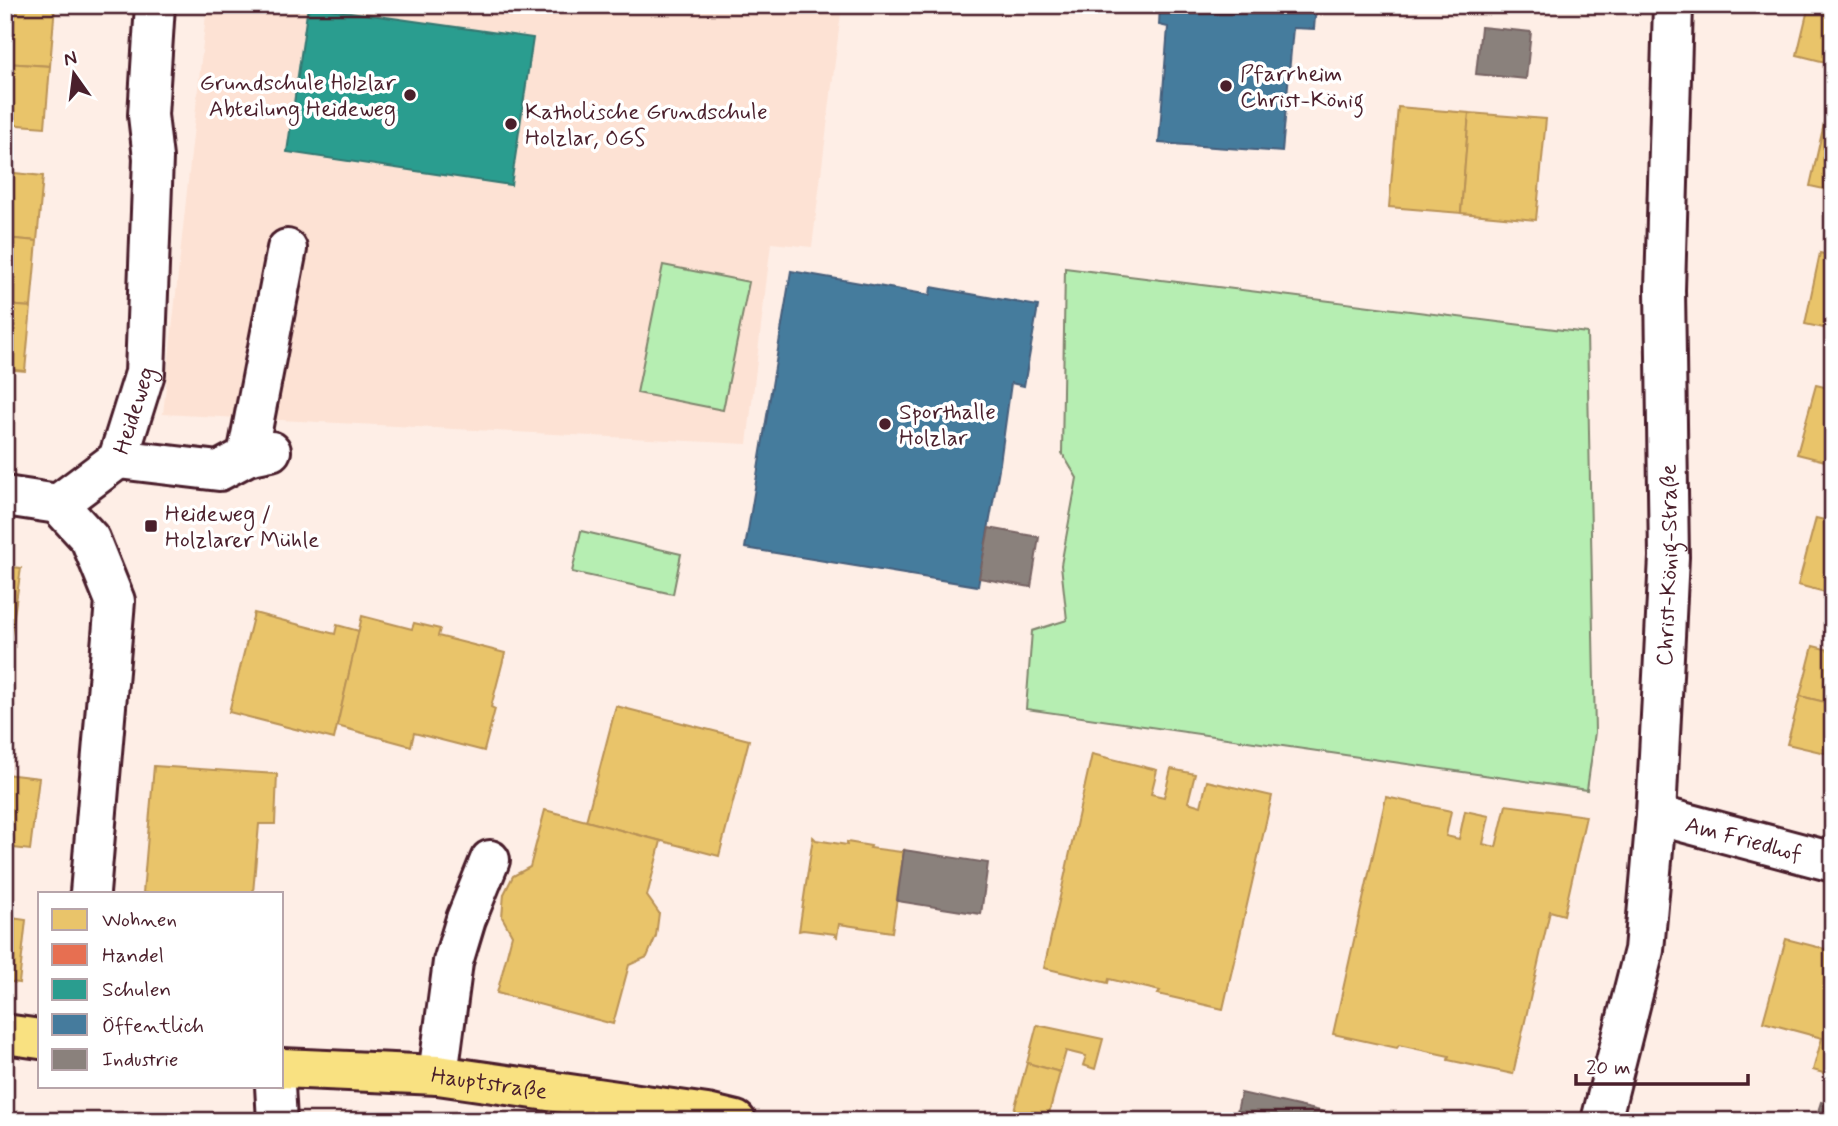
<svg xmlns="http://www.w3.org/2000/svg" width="1838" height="1126" font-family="Mynerve,sans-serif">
<rect width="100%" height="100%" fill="#feeee6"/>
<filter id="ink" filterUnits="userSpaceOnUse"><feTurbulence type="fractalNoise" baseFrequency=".0143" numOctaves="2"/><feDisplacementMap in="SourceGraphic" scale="14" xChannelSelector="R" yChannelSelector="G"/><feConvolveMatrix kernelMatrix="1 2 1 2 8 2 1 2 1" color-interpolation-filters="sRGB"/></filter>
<g filter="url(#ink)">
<!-- built -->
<polygon fill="#fde2d4" points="207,5 842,5 812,247 771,243 747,444 163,414"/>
<!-- green -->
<g fill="#b6eeb2" stroke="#80866e" stroke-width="2">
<polygon points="663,265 749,282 723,410 637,393"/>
<polygon points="1065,268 1587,333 1595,732 1587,790 1026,709 1032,631 1067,620 1061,565 1077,478 1062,453"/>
<polygon points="581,531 681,554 673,594 572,572"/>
</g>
<!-- homes -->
<g fill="#e9c46a" stroke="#b99257" stroke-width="2">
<polygon points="5,5 55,5 50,66 5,63"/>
<polygon points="1809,5 1833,5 1833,64 1797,55"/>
<polygon points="5,63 50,66 45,127 5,124"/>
<polygon points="1398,107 1469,113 1461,213 1389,207"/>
<polygon points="1469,113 1546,119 1536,220 1461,213"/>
<polygon points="1826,115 1833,117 1833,191 1810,186"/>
<polygon points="5,172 43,176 37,241 5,238"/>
<polygon points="5,238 37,241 31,307 5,305"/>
<polygon points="1820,253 1833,256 1833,330 1805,324"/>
<polygon points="5,305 31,307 25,371 5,369"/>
<polygon points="1816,385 1833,389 1833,463 1797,454"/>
<polygon points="1816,518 1833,522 1833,594 1798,585"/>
<polygon points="5,566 21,568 5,676"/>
<polygon points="254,613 335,634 337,625 359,631 334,739 229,712"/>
<polygon points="362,616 412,629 414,623 440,629 438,636 505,653 491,707 495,709 484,751 414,733 411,746 337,726"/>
<polygon points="1813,646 1833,651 1833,704 1800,696"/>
<polygon points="1800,696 1833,704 1833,755 1787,744"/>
<polygon points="616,706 749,740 719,856 586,821"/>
<polygon points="1092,754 1157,770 1151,794 1164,797 1171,769 1195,774 1188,802 1201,806 1207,781 1272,796 1223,1009 1158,994 1160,991 1109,979 1108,983 1044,968"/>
<polygon points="154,766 277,774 275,824 259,824 253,893 143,893"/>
<polygon points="5,774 39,778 30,850 5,847"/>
<polygon points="1386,797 1451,811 1446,836 1459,839 1465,811 1489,816 1483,844 1496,847 1506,805 1586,816 1564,915 1550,911 1513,1074 1448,1060 1449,1056 1399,1045 1397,1048 1333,1034"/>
<polygon points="545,810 661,841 647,896 659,913 656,936 647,957 629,965 613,1024 497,993 512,935 502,917 504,894 513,876 530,867"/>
<polygon points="813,837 816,840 847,845 847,842 871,846 870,848 901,852 904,850 892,932 839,924 837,937 835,936 835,934 803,930 799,931"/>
<polygon points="5,917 26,920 19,983 5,981"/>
<polygon points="1786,939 1833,951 1833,1076 1813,1070 1822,1038 1763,1022"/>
<polygon points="1037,1025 1103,1039 1095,1069 1083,1065 1086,1056 1066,1051 1060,1072 1027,1063"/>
<polygon points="1027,1063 1060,1072 1047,1121 1011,1121"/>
</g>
<!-- shops -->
<polygon fill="#e76f51" stroke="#b85746" stroke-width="2" points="1338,1115 1362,1121 1336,1121"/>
<!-- schools -->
<polygon fill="#2a9d8f" stroke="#347771" stroke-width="2" points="308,6 533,38 511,185 287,152"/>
<!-- public -->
<g fill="#457b9d" stroke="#465f7b" stroke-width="2">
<polygon points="1160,5 1316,5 1314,29 1293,28 1282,152 1159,143 1168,27 1159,25"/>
<polygon points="791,271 930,295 931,287 1038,306 1024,386 1011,383 1000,463 978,586 745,548"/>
</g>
<!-- industry -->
<g fill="#8a817c" stroke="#776464" stroke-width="2">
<polygon points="1481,27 1531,32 1526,79 1476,74"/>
<polygon points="989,528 1039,537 1031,587 979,578"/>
<polygon points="904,850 988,863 981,914 897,901"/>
<polygon points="1241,1093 1338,1115 1336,1121 1235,1121"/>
<polygon points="1821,1102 1833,1106 1833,1121 1815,1121"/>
</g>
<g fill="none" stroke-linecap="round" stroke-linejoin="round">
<!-- minor casing -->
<g stroke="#4a1f2b" stroke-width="44">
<g id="minor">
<polyline points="247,456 287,249"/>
<polyline points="118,459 219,471 247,456 271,451"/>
<polyline points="5,496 58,504"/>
<path id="s1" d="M58 504 118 459 145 373 153 158 148 115 155 5"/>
<polyline points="58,504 90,539 115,601 90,893"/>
<path id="s2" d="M1656 815 1833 862"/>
<polyline points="438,1075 453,962 466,919 490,860"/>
<polyline points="275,1086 277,1121"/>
<path id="s3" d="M1601 1121 1644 950 1656 815 1669 557 1665 290 1673 5"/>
</g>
</g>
<!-- major casing -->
<g stroke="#4a1f2b" stroke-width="44">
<g id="major">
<polyline points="5,1034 40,1039"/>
<path id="s4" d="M282 1068 438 1075 707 1114 736 1121"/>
</g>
</g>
<!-- minor -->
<use href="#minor" stroke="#fff" stroke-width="38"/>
<!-- major -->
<use href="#major" stroke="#f9e181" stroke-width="38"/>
</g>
</g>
<!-- markers -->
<g fill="#4a1f2b" stroke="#fff" stroke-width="2.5">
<circle cx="1226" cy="86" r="7"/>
<circle cx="410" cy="95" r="7"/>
<circle cx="511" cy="124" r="7"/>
<circle cx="885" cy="424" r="7"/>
<rect x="144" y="519" width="14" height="14" rx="3.5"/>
</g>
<g text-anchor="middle" stroke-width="7" stroke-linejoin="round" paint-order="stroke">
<!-- poi labels -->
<g font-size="23" fill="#4a1f2b" stroke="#fff" text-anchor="start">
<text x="1240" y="81">Pfarrheim<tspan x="1240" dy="26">Christ-König</tspan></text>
<text x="396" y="90" text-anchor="end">Grundschule Holzlar<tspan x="396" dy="26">Abteilung Heideweg</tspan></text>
<text x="525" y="119">Katholische Grundschule<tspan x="525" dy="26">Holzlar, OGS</tspan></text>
<text x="899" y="419">Sporthalle<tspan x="899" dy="26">Holzlar</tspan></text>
<text x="165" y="521">Heideweg /<tspan x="165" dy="26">Holzlarer Mühle</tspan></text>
</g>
<!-- street labels -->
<g font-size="23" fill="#4a1f2b" stroke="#fff">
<text dy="8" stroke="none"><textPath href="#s1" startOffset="126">Heideweg</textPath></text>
<text dy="8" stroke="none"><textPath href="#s3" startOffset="562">Christ-König-Straße</textPath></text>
<text dy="8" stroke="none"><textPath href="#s2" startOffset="91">Am Friedhof</textPath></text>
<text dy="8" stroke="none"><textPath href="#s4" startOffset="208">Hauptstraße</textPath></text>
</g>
</g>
<!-- margin -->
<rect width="1838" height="1126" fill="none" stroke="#fff" stroke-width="28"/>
<rect x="14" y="14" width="1810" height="1098" fill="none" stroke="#4a1f2b" stroke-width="2.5" filter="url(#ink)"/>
<!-- legend -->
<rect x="38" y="892" width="245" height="196" fill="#ffffff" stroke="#b7a5aa" stroke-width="2"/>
<rect x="52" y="909" width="35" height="21" fill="#e9c46a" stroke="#b7a5aa" stroke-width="2"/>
<text x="102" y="926" font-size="21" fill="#4a1f2b">Wohnen</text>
<rect x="52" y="944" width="35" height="21" fill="#e76f51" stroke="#b7a5aa" stroke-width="2"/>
<text x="102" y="962" font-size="21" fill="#4a1f2b">Handel</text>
<rect x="52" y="979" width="35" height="21" fill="#2a9d8f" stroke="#b7a5aa" stroke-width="2"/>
<text x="102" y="996" font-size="21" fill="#4a1f2b">Schulen</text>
<rect x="52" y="1014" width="35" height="21" fill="#457b9d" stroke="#b7a5aa" stroke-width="2"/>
<text x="102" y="1032" font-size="21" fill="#4a1f2b">Öffentlich</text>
<rect x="52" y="1049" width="35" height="21" fill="#8a817c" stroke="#b7a5aa" stroke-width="2"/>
<text x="102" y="1066" font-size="21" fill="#4a1f2b">Industrie</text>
<!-- north arrow -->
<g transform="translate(74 74) rotate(346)" stroke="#ffffff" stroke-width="5" paint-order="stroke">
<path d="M0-5L12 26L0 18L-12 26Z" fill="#4a1f2b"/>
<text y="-10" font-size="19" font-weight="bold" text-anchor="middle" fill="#4a1f2b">N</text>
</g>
<!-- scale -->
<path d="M1576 1074v10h172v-10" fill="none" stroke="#4a1f2b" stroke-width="3.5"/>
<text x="1586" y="1074" font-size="21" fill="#4a1f2b" stroke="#ffffff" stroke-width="5" paint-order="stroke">20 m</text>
</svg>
